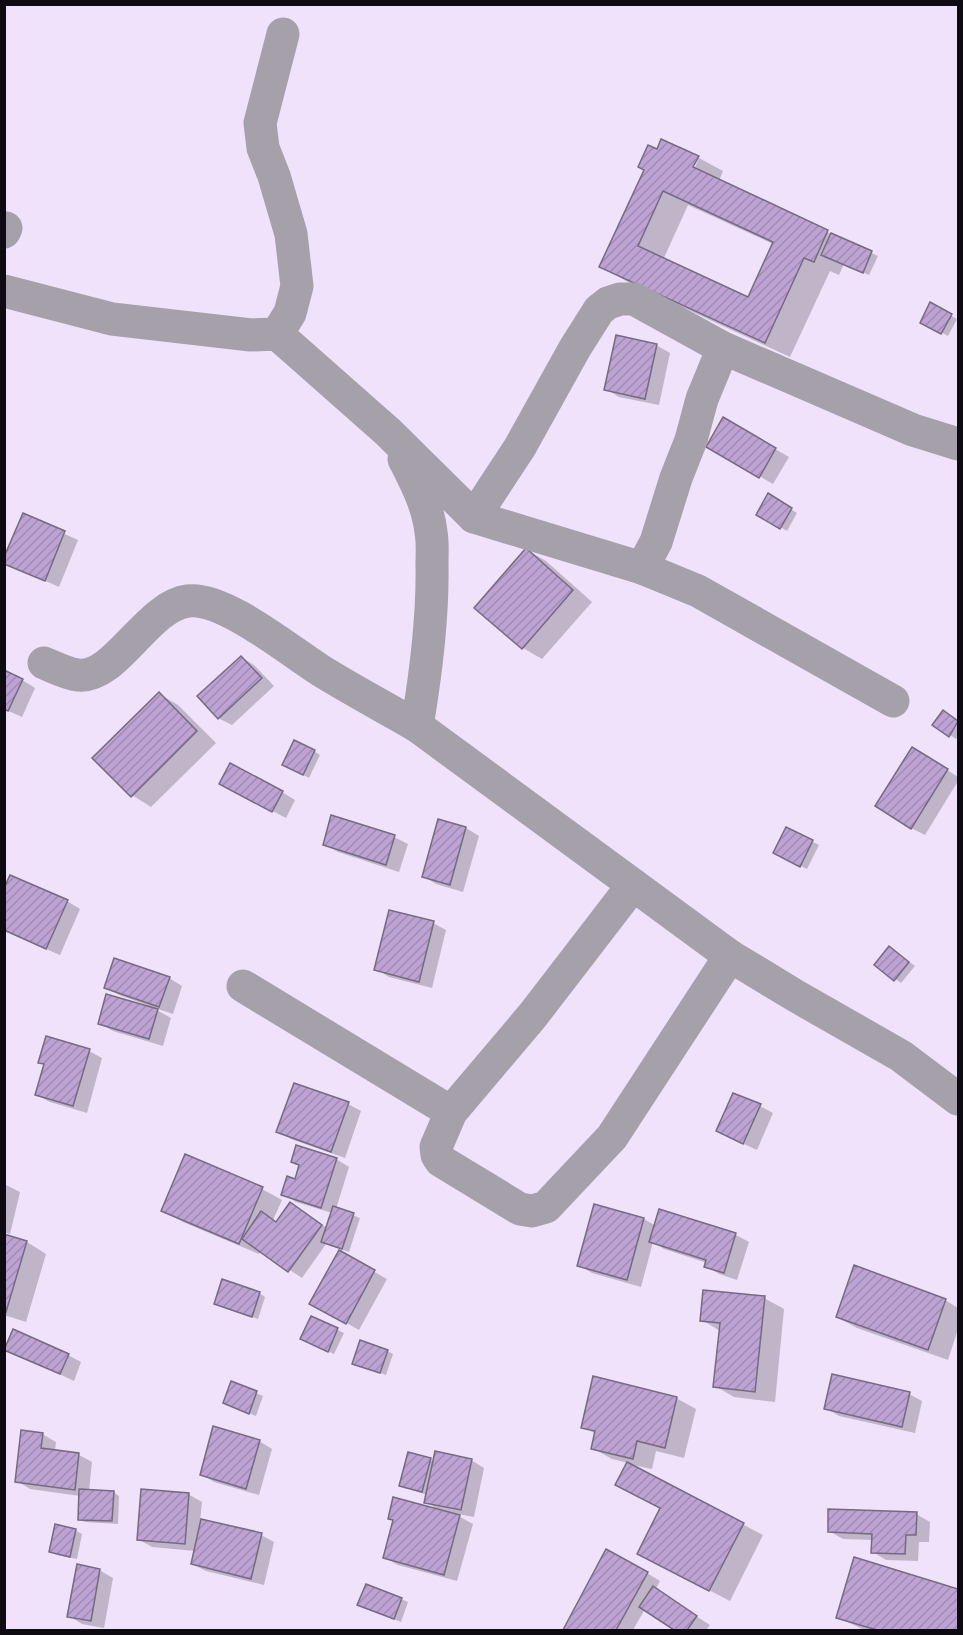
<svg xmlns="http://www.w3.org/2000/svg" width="963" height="1635" font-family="'Titillium Web',sans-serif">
<defs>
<pattern id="building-hatch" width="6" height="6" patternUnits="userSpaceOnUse" patternTransform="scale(1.5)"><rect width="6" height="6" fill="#bda3d3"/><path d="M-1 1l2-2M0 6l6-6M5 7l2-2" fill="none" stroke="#a18bb4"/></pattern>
</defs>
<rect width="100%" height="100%" fill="#efe2fa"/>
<!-- shadow -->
<g fill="#0003" fill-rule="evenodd">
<path d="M699 158 723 171 719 181 878 256 869 275 844 264 839 275 830 271 790 357 626 281 601 266 645 170 692 175ZM688 205 773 244 748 299 663 260Z"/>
<polygon points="931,304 957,319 948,336 922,322"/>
<polygon points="656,345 670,353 659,405 619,397 606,389"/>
<polygon points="724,419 789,457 773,484 709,447"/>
<polygon points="769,495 797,513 787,531 758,514"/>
<polygon points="23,515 78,540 59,587 4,562"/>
<polygon points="527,550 546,561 592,602 542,659 523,648"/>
<polygon points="241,657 254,665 274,686 232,725 218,718"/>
<polygon points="22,680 35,688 22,717 4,709"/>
<polygon points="159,694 178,705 216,743 151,807 132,795"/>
<polygon points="950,715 958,721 958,736 956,739 934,725"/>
<polygon points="314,751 320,755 309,778 290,768"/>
<polygon points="926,756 958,777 958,781 925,835 911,828"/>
<polygon points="234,791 282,792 295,800 286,818"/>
<polygon points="439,821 466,828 479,836 463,892 436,884 423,876"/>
<polygon points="787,829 819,845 807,869 781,856"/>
<polygon points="394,837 408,844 399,872 338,852 324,844"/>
<polygon points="4,892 67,901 80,909 60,955 4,931"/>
<polygon points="433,923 446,930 432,988 389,977 376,969"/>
<polygon points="895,951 915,966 901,983 876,964"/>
<polygon points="169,978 182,986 173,1014 155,1008 155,1009 171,1018 163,1046 113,1031 99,1023 146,1007 147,1005 119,995 105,987"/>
<polygon points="89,1051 102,1058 87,1113 50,1102 37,1095 45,1065 40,1062"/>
<polygon points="348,1104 361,1111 345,1158 291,1139 278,1131"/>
<polygon points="760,1106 773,1113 757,1150 731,1138"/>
<polygon points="336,1159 349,1167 336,1209 360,1218 349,1252 326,1244 302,1278 261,1251 259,1254 183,1222 163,1210 262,1189 282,1200 273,1220 278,1223 291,1204 327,1228 332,1213 296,1202 283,1194 296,1181"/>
<polygon points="4,1184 20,1192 10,1234 4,1232"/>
<polygon points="595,1206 644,1219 656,1226 660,1211 736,1235 749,1242 737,1280 719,1274 706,1266 707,1263 664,1249 653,1242 641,1287 592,1273 579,1265"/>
<polygon points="4,1235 27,1242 46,1254 26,1322 4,1315"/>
<polygon points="339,1252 387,1279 359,1330 311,1303"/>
<polygon points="259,1293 265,1297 258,1319 216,1304"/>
<polygon points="764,1298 784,1309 775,1402 734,1397 715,1386 720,1331 702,1320"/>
<polygon points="945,1300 958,1308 958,1329 948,1360 857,1328 837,1317"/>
<polygon points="312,1318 344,1333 334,1354 308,1342"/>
<polygon points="6,1349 68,1355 81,1362 74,1381"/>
<polygon points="387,1351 393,1354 386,1375 360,1366"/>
<polygon points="594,1378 676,1398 696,1409 684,1458 656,1451 652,1469 628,1464 763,1535 730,1601 639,1554 662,1509 617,1485 628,1463 612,1459 592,1448 596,1434 583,1427"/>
<polygon points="232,1383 263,1396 256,1416 231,1406"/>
<polygon points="909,1394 922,1401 915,1433 839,1416 826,1408"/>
<polygon points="42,1434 56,1442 55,1451 79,1455 92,1462 89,1491 113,1492 119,1496 118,1524 85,1522 79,1519 80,1496 30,1489 17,1481"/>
<polygon points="259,1441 272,1449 259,1495 214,1482 201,1474"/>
<polygon points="430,1459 434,1462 471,1460 484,1468 474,1517 453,1513 473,1524 457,1581 398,1565 385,1558 441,1511 426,1502 427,1495 400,1486"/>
<polygon points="188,1494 202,1502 200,1521 261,1535 274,1542 264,1585 206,1571 192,1564 195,1551 152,1547 138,1539"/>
<polygon points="916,1514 930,1522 929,1542 919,1542 918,1561 886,1560 873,1552 874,1540 843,1539 829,1531"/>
<polygon points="75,1530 82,1534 77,1559 57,1555 50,1552"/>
<polygon points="855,1559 958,1591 958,1630 864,1630 838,1617"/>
<polygon points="99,1570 113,1578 104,1628 82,1624 69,1616"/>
<polygon points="647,1573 660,1581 655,1590 710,1625 706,1630 676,1630 645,1609 633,1630 565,1629"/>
<polygon points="367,1585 408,1602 401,1622 365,1608"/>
</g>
<!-- building -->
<g fill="url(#building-hatch)" stroke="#766a80" stroke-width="1.5" fill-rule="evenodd">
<path d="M661 139 699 156 693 167 828 230 814 262 804 258 765 343 599 267 644 170 638 167 648 145 657 149ZM663 191 773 242 748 297 638 246Z"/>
<polygon points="831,233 872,251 863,273 821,255"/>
<polygon points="930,302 952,314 941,334 920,323"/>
<polygon points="616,335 657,344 645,399 604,390"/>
<polygon points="723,417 776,448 759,478 706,447"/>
<polygon points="768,493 792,508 780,529 756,515"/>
<polygon points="23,513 65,531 45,581 4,564 4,557"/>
<polygon points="526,548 573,590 522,649 474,608"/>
<polygon points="241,656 262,678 218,719 197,696"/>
<polygon points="4,670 23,679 8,711 4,709"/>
<polygon points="159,692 197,731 131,797 92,758"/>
<polygon points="943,710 958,721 949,737 932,725"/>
<polygon points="294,740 315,750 303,775 282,765"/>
<polygon points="912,747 948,769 911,829 875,806"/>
<polygon points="230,763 283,791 272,812 219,784"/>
<polygon points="331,815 395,835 386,865 323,845"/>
<polygon points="438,819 466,827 450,885 422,877"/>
<polygon points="786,827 813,840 800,867 773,853"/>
<polygon points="10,875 68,900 46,949 4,930 4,888"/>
<polygon points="389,910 434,921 419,982 374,970"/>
<polygon points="889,946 909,962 894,981 874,965"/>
<polygon points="114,958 170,977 159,1007 104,988"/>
<polygon points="106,994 158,1009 149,1039 98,1024"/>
<polygon points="46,1036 90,1049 73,1106 35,1095 44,1064 38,1063"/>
<polygon points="294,1083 349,1102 331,1152 276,1132"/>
<polygon points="733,1093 761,1104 743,1144 716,1131"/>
<polygon points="296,1145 337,1158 321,1208 281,1195 287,1176 295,1179 299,1165 291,1162"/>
<polygon points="185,1154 263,1187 239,1244 161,1211"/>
<polygon points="290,1202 322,1225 288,1272 242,1239 261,1211 276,1222"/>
<polygon points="594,1204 644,1218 627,1280 577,1266"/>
<polygon points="333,1206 354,1213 342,1249 321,1242"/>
<polygon points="659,1209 736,1233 724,1273 704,1267 706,1260 649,1242"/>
<polygon points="4,1234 27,1241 6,1312 4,1311"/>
<polygon points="339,1250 375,1270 346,1324 309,1304"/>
<polygon points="854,1265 946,1299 928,1350 836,1317"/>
<polygon points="222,1279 260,1292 252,1317 214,1304"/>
<polygon points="703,1290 765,1296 755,1392 713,1387 720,1323 700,1321"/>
<polygon points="311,1316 338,1328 328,1352 300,1339"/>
<polygon points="13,1329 69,1354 60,1374 4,1350"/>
<polygon points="360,1340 388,1350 380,1373 352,1364"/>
<polygon points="832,1374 910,1392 902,1427 824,1409"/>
<polygon points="593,1376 677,1397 665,1448 637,1441 633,1459 591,1449 595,1431 581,1428"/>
<polygon points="231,1381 257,1391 249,1414 223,1403"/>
<polygon points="213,1426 260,1440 246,1489 200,1475"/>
<polygon points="21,1430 43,1433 41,1448 79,1453 75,1490 15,1482"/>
<polygon points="435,1451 472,1459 461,1510 424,1503"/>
<polygon points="408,1452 431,1458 422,1492 399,1486"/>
<polygon points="627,1462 744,1523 709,1591 637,1554 660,1508 615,1485"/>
<polygon points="79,1489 114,1491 112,1521 78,1520"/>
<polygon points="141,1489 189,1493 185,1544 137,1540"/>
<polygon points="393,1497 460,1515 444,1575 383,1558 393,1520 388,1519"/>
<polygon points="828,1509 917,1512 916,1535 906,1535 905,1554 871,1553 872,1534 828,1532"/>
<polygon points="201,1519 262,1533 251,1579 191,1564"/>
<polygon points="55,1524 76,1529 70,1557 49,1552"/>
<polygon points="606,1549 648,1572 616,1630 563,1630"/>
<polygon points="854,1557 958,1589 958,1630 877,1630 836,1618"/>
<polygon points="77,1564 100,1569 91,1621 67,1617"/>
<polygon points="366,1584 402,1598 394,1619 357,1605"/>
<polygon points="653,1586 697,1616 687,1630 674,1630 639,1607"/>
</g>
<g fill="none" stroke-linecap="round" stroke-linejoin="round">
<!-- minor -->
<g stroke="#a5a0aa" stroke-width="33">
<polyline points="4,232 6,228"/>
<polyline points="4,291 112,319 251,335 277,334 388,432 474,517 642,568 698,591 893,701"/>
<polyline points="277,334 290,313 297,286 291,234 274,176 263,148 260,123 283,34"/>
<path d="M404 459C416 482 428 506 431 532 433 543 432 554 432 565 433 620 426 673 417 726L730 956 796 996 901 1056 958 1099"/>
<polyline points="474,517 520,447 575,348 599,310 608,303 620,299 634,299 723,348 913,430 958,444"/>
<polyline points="642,568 656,542 676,478 691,440 702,399 723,348"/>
<path d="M44 663C54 667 67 674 78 675 115 680 147 606 188 601 224 596 292 653 323 672 354 691 386 708 417 726"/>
<polyline points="633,885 533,1015 451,1112 436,1147 437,1155 441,1161 520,1209 532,1211 546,1207 612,1137 730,956"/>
<polyline points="243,986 451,1112"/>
</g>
</g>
<!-- border -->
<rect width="963" height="1635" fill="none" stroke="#0e0a11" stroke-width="12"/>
</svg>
